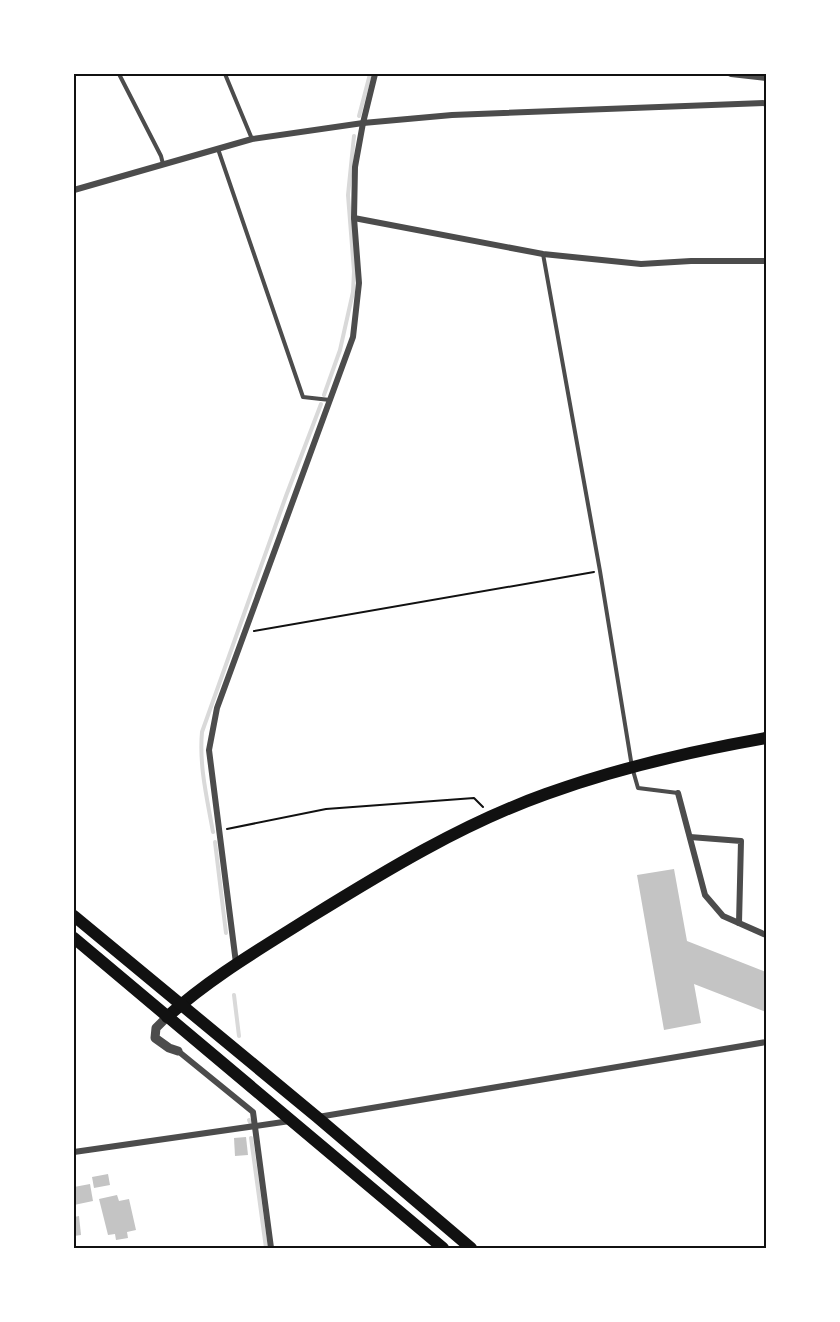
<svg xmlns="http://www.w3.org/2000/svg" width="840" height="1322" font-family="'Sofia Sans Condensed',sans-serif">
<rect width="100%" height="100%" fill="#fff"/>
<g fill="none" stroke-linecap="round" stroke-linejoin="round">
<!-- stream -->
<g stroke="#d9d9d9" stroke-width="4">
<polyline points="359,116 370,74"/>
<polyline points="324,395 340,350 353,292 354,271 348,195 354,136"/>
<path d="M213 832C207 798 199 766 202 732L286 496 321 404"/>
<polyline points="215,842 226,933"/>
<polyline points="234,995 239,1036"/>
<polyline points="249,1120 250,1122"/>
<polyline points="251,1138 266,1248"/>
</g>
</g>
<!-- building -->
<g fill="#c4c4c4">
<polygon points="674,869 687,941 766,972 766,1012 694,984 701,1023 664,1030 637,875"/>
<polygon points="246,1137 248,1155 235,1156 234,1138"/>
<polygon points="108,1174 110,1185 94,1188 92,1177"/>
<polygon points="90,1184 93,1201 74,1205 74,1187"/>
<polygon points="117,1195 119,1201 129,1199 136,1230 127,1232 128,1238 116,1240 115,1234 108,1235 99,1199"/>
<polygon points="79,1216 81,1235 74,1236 74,1217"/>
</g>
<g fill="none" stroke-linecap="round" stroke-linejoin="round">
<!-- path -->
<g stroke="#111" stroke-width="2">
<polyline points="254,631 594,572"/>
<polyline points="227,829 326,809 474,798 483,807"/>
</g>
<!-- service -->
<g stroke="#4c4c4c" stroke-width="4">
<polyline points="119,74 161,156 163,164"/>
<polyline points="225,74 252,139"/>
<polyline points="218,149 303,397 330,400"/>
<polyline points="543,254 600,571 632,767 638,788 678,793"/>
</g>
<!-- minor -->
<g stroke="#4c4c4c" stroke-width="6">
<polyline points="731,74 766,78"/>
<polyline points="74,190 252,139 363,123 452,115 766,103"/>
<polyline points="354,218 543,254 641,264 691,261 766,261"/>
<polyline points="678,793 705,895 723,916 766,935"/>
<polyline points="690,837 741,841 739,923"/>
<polyline points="236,963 209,750 217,708 353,337 359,283 354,218 355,167 363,123 375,74"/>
<polyline points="178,1051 253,1112 271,1248"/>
<polyline points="318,1117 766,1042"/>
<polyline points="74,1152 290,1121"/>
</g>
<!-- tertiary -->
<polyline stroke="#4c4c4c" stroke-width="9" points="167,1017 156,1028 155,1038 169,1048 178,1051"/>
<!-- primary -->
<path stroke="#111" stroke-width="12" d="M167 1017C210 978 260 949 309 918 385 871 462 824 546 794 618 768 692 751 766 738"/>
<!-- trunk -->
<g stroke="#111" stroke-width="12">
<polyline points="74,916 317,1117 471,1248"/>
<polyline points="74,938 443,1248"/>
</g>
</g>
<!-- border -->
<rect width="840" height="1322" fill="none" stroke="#ffffff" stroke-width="150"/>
<rect x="75" y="75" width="690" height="1172" fill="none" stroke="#111" stroke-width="2"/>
</svg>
